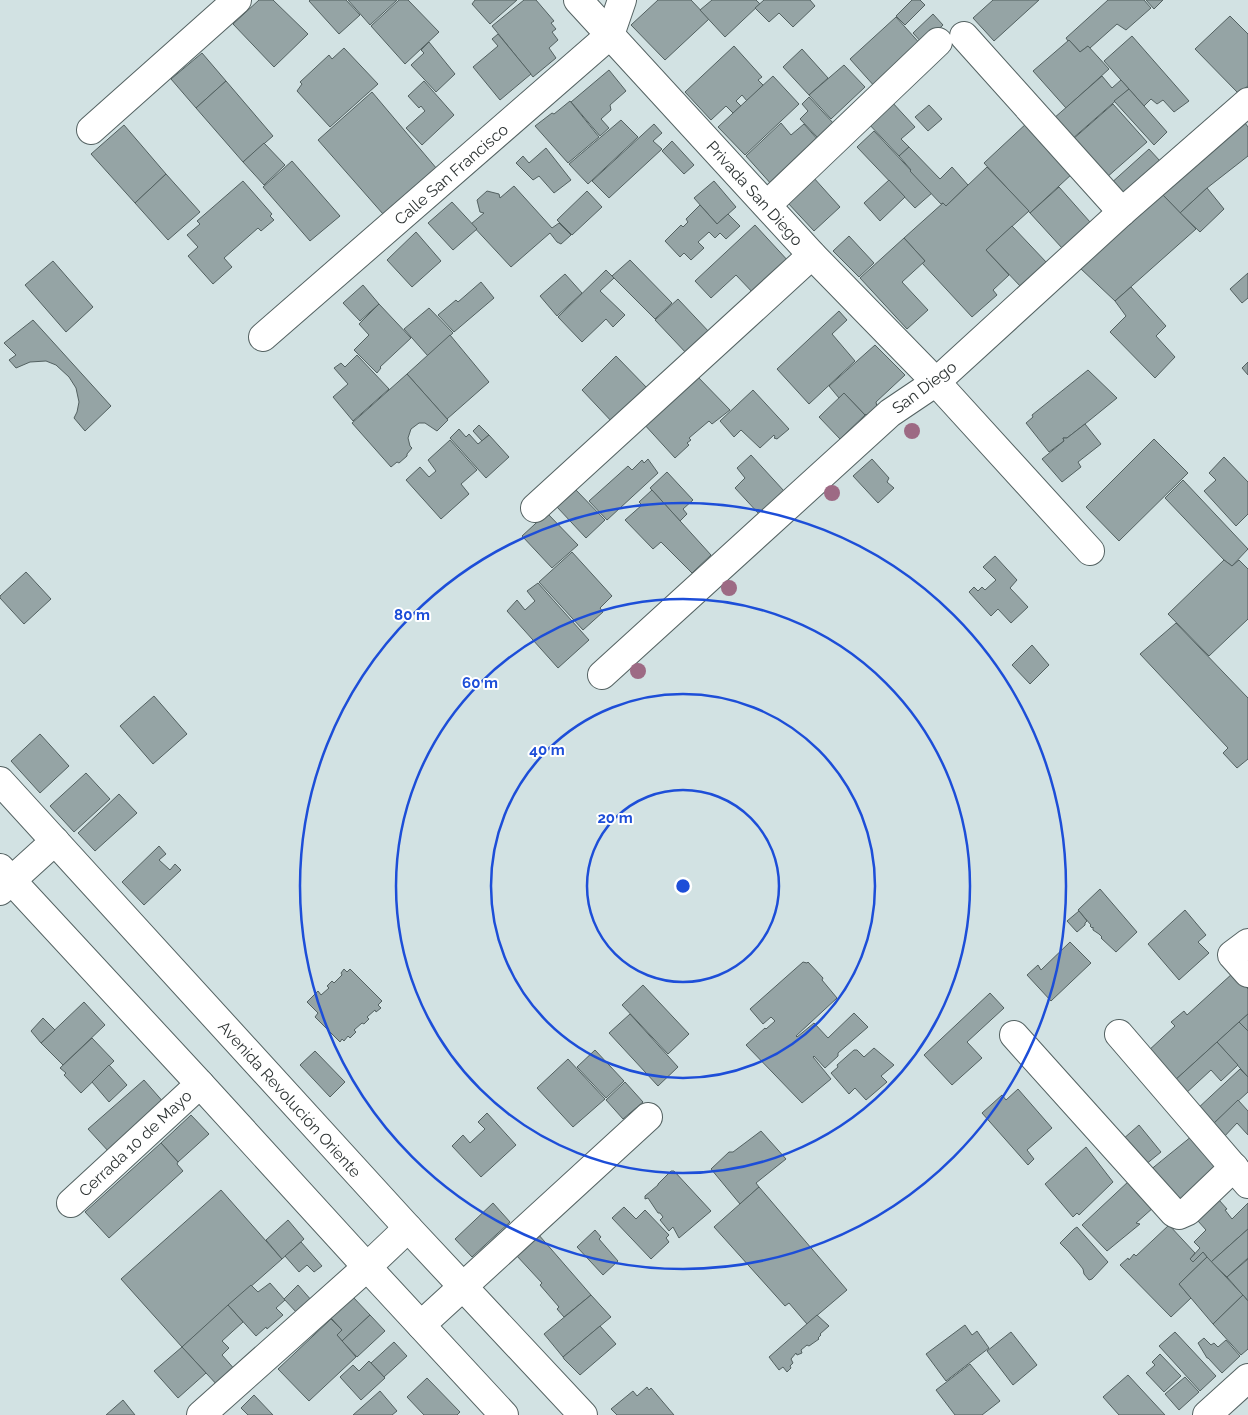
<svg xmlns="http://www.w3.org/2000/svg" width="1248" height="1415" font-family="Raleway,sans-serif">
<rect width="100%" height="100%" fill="#d2e2e3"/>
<!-- building -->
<g fill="#95a4a5" stroke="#536161">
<polygon points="259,0 273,0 308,34 274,67 233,24"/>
<polygon points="310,0 346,0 360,15 339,34 309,1"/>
<polygon points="348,0 397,0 370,25"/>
<polygon points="399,0 408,0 439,32 405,64 371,26"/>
<polygon points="475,0 517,0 490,24 472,4"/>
<polygon points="524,0 536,0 554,21 551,23 556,29 552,32 558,40 549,48 556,58 533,77 492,26"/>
<polygon points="658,0 691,0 709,19 665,60 631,25"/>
<polygon points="712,0 756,0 760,4 725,37 700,10"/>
<polygon points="764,0 810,0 815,6 793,27 779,13 769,22 755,8"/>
<polygon points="912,0 920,0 925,5 905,25 896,16"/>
<polygon points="993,0 1039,0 994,41 973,18"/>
<polygon points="1108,0 1144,0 1151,8 1126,30 1117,24 1090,48 1088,46 1080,52 1069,40 1068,41 1066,38"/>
<polygon points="1146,0 1163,0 1154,9"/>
<polygon points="933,14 943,25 923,44 913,33"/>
<polygon points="1230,16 1248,34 1248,86 1238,93 1195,49"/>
<polygon points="896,17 923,47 876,88 850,59"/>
<polygon points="498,34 531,74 500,100 473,67 498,46 492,39"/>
<polygon points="1132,36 1189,101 1174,112 1163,100 1157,104 1151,99 1144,106 1104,61"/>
<polygon points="1069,40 1080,52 1088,46 1109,69 1066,108 1033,71"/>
<polygon points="429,42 455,74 436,92 411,65 424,53 421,50"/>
<polygon points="734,46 762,77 758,80 763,85 747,101 742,95 736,101 741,106 733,113 726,106 711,120 685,92"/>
<polygon points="344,48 378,84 330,127 297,91 302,84 300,82 329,55 332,59"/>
<polygon points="802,49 828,78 809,95 783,67"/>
<polygon points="202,53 226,81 196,108 171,79"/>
<polygon points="844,65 865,87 831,119 809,95"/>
<polygon points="609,70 626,91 610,105 611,110 601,119 609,128 600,136 571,102"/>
<polygon points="773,76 799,104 745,155 718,127"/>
<polygon points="1102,76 1112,88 1121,80 1129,89 1071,140 1053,119"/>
<polygon points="226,81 273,136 243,162 196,108"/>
<polygon points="424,81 454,115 422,145 406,128 425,111 421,106 419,108 408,96"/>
<polygon points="1129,89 1167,132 1154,145 1114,101"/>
<polygon points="372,92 437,169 383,214 318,140"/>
<polygon points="809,97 834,124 818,138 800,119 808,111 802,104"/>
<polygon points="570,101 599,137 568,163 535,126 552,113 554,114"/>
<polygon points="891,101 915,127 901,139 909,147 899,156 867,122"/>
<polygon points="1113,104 1147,142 1106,178 1072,140"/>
<polygon points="929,105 942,119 928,131 915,117"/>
<polygon points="621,120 638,137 588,184 569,164"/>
<polygon points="1028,122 1073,173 1030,213 984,163"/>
<polygon points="781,123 791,135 804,124 819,141 772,185 746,156"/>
<polygon points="1245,123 1248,127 1248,156 1207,188 1180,213 1162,194"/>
<polygon points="654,124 662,133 653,141 662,149 609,198 592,181"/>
<polygon points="124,125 166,174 135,203 91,154"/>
<polygon points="874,131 932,193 915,208 857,147"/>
<polygon points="672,141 694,165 684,174 662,151"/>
<polygon points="264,143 285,165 264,185 243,162"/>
<polygon points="909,147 940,179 952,167 968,185 946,206 943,203 941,204 910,171 911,170 899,156"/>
<polygon points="546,148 571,180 554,193 539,176 533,180 516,163 523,156 529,163"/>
<polygon points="1149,149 1160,161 1156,167 1120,197 1109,185"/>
<polygon points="292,161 340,216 310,241 263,187"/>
<polygon points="987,167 1029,211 986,250 1009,275 993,290 997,295 972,317 922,263 925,261 904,238 943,203 946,206"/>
<polygon points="166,174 200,212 168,240 135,203"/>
<polygon points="813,177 840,207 814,231 787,202"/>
<polygon points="889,180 905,197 880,221 864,203"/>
<polygon points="243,181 272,214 270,216 274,220 261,231 258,228 224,258 232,267 213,284 188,256 198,247 187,235 200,224 197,221"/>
<polygon points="714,181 736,207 717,224 694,198"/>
<polygon points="514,186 552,228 559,223 571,235 561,244 557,242 550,233 511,267 471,224 484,213 480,212 477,200 487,191 499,194 500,198"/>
<polygon points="1059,187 1090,222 1062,248 1030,213"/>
<polygon points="1207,188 1224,209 1200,232 1180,213"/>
<polygon points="587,191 602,207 572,235 557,220"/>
<polygon points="1162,194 1196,229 1115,301 1080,268"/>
<polygon points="452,202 477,229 453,250 428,223"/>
<polygon points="700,205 717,224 728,214 740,226 726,239 720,233 715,238 709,232 698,242 704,248 691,260 684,253 680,257 665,241 681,225 683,227 688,222 686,219"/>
<polygon points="755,225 790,263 755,295 736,275 711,298 695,281"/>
<polygon points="1012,226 1047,263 1021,287 986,250"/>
<polygon points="416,232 441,261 412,287 387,260"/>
<polygon points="849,236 874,263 859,277 833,251"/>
<polygon points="904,238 925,261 902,282 928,310 907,329 860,278"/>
<polygon points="630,260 672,303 655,319 612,276"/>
<polygon points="53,261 93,307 66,332 25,285"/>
<polygon points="606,270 614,278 600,291 625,315 613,327 606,319 582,342 558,317"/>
<polygon points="1248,273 1248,298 1242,303 1230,289"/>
<polygon points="565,274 582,293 557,316 540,296"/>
<polygon points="481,282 494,298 454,332 438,315 456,300 458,302"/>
<polygon points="363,285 379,304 360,321 343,303"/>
<polygon points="1131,287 1166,326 1156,336 1175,357 1155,378 1110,332 1126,316 1115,301"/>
<polygon points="678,299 711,334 688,355 655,320"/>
<polygon points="379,304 411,338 380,367 381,368 377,373 354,350 369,335 359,324"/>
<polygon points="429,308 453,333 428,356 404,329"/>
<polygon points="839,311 847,320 832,334 855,361 809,404 777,369"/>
<polygon points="33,320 111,406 85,431 74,418 77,412 79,402 76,388 69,377 56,365 46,361 30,362 16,368 9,360 16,355 4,343"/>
<polygon points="450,335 489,382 447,419 407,374"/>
<polygon points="875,345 905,375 876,402 877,407 868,416 866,414 865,415 844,393 839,398 829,386"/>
<polygon points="357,355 389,389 353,421 333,397 348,384 334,368 341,363 345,367"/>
<polygon points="616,356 649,390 614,424 582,390"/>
<polygon points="1248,362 1248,375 1242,368"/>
<polygon points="1088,370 1117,398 1085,424 1067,438 1063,438 1064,441 1049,452 1026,423 1033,417 1032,415"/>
<polygon points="407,374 448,420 437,431 425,423 419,423 411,429 408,438 410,446 412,448 407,454 407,456 399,463 397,462 391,467 352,423"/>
<polygon points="696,375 730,410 712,424 709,421 689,438 691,440 687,443 689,445 675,458 643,423"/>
<polygon points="753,390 789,429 777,439 774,438 775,437 774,435 760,448 741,430 734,437 720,421"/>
<polygon points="844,393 865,415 840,439 819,417"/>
<polygon points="1085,424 1101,444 1078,462 1081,467 1062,482 1042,459 1064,441 1063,438 1067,438"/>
<polygon points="479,425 489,435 482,441 473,431"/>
<polygon points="459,429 466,437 469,434 478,444 489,435 509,457 486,478 450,438"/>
<polygon points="1154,439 1188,473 1119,541 1086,507"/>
<polygon points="450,440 477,470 461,484 469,494 441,519 406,480 420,467 429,477 436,471 428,460"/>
<polygon points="751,455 784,491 759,514 735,488 745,478 737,468"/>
<polygon points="1224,457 1248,482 1248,514 1236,526 1204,491 1216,480 1209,473"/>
<polygon points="648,459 658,473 607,520 589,501 628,466 632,470 642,460 644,463"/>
<polygon points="872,459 889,478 887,482 894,488 878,503 853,476"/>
<polygon points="667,472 693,500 683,509 687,514 680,521 650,488"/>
<polygon points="1183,480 1248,549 1232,566 1224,560 1165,498"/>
<polygon points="576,490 605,520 586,538 557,507"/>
<polygon points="652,490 711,555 692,573 661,542 653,549 625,520 642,505 639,502"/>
<polygon points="547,513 578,545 552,568 522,536"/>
<polygon points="572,552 612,596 600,608 603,612 583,630 539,582"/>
<polygon points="995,556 1017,580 1010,588 1028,607 1011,623 998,609 991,616 969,592 974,587 978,591 982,587 985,590 996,580 983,567"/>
<polygon points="1224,560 1232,566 1239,560 1248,569 1248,619 1209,656 1168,614"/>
<polygon points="26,572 51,599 24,624 0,598 0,596"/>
<polygon points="538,583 589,640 558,668 507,611 517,600 525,610 535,601 527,591"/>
<polygon points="1176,623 1248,698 1248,759 1237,768 1223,753 1228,748 1140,654"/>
<polygon points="1032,645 1049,665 1030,684 1012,665"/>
<polygon points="154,696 187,734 153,764 120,726"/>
<polygon points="40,734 69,766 40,793 11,761"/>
<polygon points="86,773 110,799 74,832 50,806"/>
<polygon points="119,794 137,813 95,851 78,833"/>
<polygon points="159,846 166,854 159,860 170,870 175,864 181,870 144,905 122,882"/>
<polygon points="1100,889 1137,932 1116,952 1101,938 1102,937 1099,934 1093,930 1093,927 1092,928 1090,926 1091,925 1078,910"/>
<polygon points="1185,910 1206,935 1198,942 1209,953 1179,980 1148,944"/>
<polygon points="1079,911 1087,921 1085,923 1085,925 1077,932 1067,921"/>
<polygon points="1070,942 1091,963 1051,1001 1027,975 1038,965 1041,970"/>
<polygon points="803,962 807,963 808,962 823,978 822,980 837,998 796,1036 797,1037 814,1023 828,1038 854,1013 868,1027 838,1053 838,1056 825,1068 814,1056 813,1057 831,1079 802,1103 746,1045 765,1028 766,1029 775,1021 771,1017 763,1024 750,1009"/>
<polygon points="344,969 347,972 350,969 382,1001 378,1005 381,1008 376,1012 375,1010 367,1017 369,1019 364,1024 362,1023 354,1030 356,1032 350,1038 348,1036 344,1041 342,1039 340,1042 315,1017 318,1013 307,1002 318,991 321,995 329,988 327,986 332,981 334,983 342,975 341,973"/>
<polygon points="1233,973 1248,989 1248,1014 1173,1082 1147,1052 1175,1026 1171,1022 1184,1011 1187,1015"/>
<polygon points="643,985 689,1034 668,1054 622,1005"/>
<polygon points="990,993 1004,1008 967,1042 982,1058 952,1085 924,1055"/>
<polygon points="84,1002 105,1025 63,1065 41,1043"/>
<polygon points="630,1014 678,1067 658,1086 609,1033"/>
<polygon points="1248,1014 1248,1031 1239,1022"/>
<polygon points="43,1018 55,1030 41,1043 31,1031"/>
<polygon points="1239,1022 1248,1031 1248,1077 1217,1042"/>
<polygon points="92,1038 114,1061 81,1093 64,1075 66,1073 60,1068"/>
<polygon points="1217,1042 1238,1065 1221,1081 1211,1070 1184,1095 1173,1082"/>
<polygon points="874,1048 894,1065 881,1076 887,1082 866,1100 855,1088 849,1094 831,1073 838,1067 837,1065 854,1050 857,1050 864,1057"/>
<polygon points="595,1050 624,1081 606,1098 577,1067"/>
<polygon points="315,1051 345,1082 330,1097 300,1065"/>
<polygon points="568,1059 605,1099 573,1127 537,1088"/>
<polygon points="109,1065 127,1085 109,1102 92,1082"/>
<polygon points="1240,1069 1248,1077 1248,1092 1211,1126 1196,1110"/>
<polygon points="144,1080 165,1104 110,1153 88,1129"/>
<polygon points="625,1082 643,1102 623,1119 606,1100"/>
<polygon points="1018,1089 1052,1128 1027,1150 1034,1159 1028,1165 982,1113 1002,1095 1006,1100"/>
<polygon points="1238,1100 1248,1111 1248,1135 1237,1123 1222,1139 1211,1126"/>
<polygon points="487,1113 516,1145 481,1177 452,1146 463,1135 470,1143 485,1129 478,1122"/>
<polygon points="191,1115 209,1134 178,1162 161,1143"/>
<polygon points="1139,1125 1161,1152 1145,1165 1122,1140"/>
<polygon points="761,1131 786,1159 756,1183 759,1187 740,1204 711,1169 729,1152 733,1152"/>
<polygon points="1192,1136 1219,1170 1174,1204 1149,1171"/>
<polygon points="161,1143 178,1162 177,1164 183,1171 109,1238 85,1212"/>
<polygon points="1086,1147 1113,1182 1079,1215 1077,1213 1073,1217 1045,1184"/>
<polygon points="671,1171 674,1171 711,1211 679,1238 673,1227 669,1231 660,1220 663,1217 660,1213 658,1213 648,1198 645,1199 645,1196 658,1185 658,1184"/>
<polygon points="1130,1180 1154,1207 1136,1223 1140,1224 1107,1251 1082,1225"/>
<polygon points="759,1187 847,1290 807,1324 789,1303 785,1306 714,1227"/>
<polygon points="221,1190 282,1259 182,1347 121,1279"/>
<polygon points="1219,1200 1227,1209 1225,1210 1232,1219 1248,1203 1248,1229 1211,1262 1203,1252 1193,1262 1190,1259 1200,1248 1194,1242 1206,1230 1198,1221"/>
<polygon points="493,1203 510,1222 472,1257 455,1239"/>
<polygon points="624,1207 636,1219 645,1210 669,1235 666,1238 669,1242 651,1259 612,1218"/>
<polygon points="288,1220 304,1239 282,1259 266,1240"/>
<polygon points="1169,1225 1195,1253 1190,1259 1193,1262 1203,1252 1207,1257 1179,1284 1191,1298 1171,1317 1120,1265 1128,1258 1129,1260 1134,1254 1136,1256"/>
<polygon points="1077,1227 1108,1262 1092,1279 1089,1280 1084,1274 1083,1269 1080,1265 1069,1252 1060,1243 1074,1229"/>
<polygon points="1248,1229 1248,1258 1227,1277 1211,1262"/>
<polygon points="595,1230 601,1237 599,1239 618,1261 603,1275 577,1247"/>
<polygon points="538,1234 591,1295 564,1317 557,1309 559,1307 540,1285 542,1283 516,1255"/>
<polygon points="301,1242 322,1266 314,1272 307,1265 299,1272 285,1256"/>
<polygon points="1207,1257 1243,1295 1213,1324 1179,1284"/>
<polygon points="1248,1259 1248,1301 1227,1277"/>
<polygon points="270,1283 285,1300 276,1308 283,1315 267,1329 266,1327 256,1336 228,1305 251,1285 258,1292"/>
<polygon points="298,1285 312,1301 298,1314 284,1299"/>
<polygon points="591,1295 611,1317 563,1357 544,1334"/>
<polygon points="1243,1295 1248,1301 1248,1349 1241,1355 1213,1324"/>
<polygon points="353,1297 370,1315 342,1341 337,1335 342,1330 331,1318"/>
<polygon points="228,1305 243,1322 222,1341 229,1348 222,1355 236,1371 219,1387 182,1347"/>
<polygon points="370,1315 385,1331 357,1357 342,1341"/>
<polygon points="817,1315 829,1326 820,1334 821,1335 818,1338 819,1339 809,1346 807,1345 801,1350 802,1353 797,1355 796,1353 791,1359 793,1363 790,1366 791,1368 787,1372 783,1367 779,1370 769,1357"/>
<polygon points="331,1319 342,1330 337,1335 356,1357 309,1401 278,1369"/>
<polygon points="965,1325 972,1335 977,1331 989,1348 946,1381 926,1354"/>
<polygon points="600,1326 616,1344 580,1375 564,1359 563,1357"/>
<polygon points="1011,1332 1037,1365 1013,1385 987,1351"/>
<polygon points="1175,1332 1216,1376 1200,1391 1159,1346"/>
<polygon points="1204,1338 1211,1345 1214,1343 1218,1347 1226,1340 1240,1356 1222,1373 1208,1358 1207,1358 1198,1343"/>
<polygon points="394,1342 407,1356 384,1377 371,1363"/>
<polygon points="182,1347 206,1373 178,1398 154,1371"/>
<polygon points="1160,1354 1181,1376 1164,1392 1146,1373 1155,1365 1152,1362"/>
<polygon points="369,1361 385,1378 361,1400 340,1377 353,1365 359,1371"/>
<polygon points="970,1364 1000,1401 982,1415 955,1415 936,1390"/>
<polygon points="1128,1375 1165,1415 1119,1415 1103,1397"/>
<polygon points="1185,1377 1199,1392 1179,1410 1165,1394"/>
<polygon points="427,1378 460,1412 457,1415 424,1415 407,1397"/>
<polygon points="647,1387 649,1390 651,1388 674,1415 617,1415 611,1409 633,1391 637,1396"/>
<polygon points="380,1391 397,1411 392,1415 353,1415"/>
<polygon points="254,1395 273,1415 248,1415 241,1408"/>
<polygon points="123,1400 135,1415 106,1415"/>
</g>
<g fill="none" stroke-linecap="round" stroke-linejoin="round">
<!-- minor casing -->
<g stroke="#546262" stroke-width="30">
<g id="minor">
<polyline points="578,0 812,255 936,382 1090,551"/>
<polyline points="964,36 1122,212"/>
<polyline points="91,130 237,0"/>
<polyline points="767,205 938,42"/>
<polyline points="263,337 610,35 622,0"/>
<polyline points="535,508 812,255"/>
<polyline points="602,675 890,413 936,382 1122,212 1248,102"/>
<polyline points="0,781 408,1228 583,1415"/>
<polyline points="0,868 200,1084 367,1267 504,1415"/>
<polyline points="0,891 55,841"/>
<polyline points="1248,943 1232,955 1248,973"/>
<polyline points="1119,1034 1248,1184"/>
<polyline points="1014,1035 1174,1213 1179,1215 1188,1211 1234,1167"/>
<polyline points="71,1203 200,1084"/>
<polyline points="421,1325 648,1117"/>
<polyline points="201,1415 367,1267 408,1228"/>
<polyline points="1207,1415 1248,1378"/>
</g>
</g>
<!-- minor -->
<use href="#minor" stroke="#fff" stroke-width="28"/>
</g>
<!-- trees -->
<g fill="#9d6a84">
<circle cx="912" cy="431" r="8"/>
<circle cx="832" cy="493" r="8"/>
<circle cx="729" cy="588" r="8"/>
<circle cx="638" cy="671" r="8"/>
</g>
<!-- distance rings -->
<g fill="none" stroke="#1d4ed8" stroke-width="2.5">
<circle cx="683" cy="886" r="96"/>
<circle cx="683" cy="886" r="192"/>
<circle cx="683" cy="886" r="287"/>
<circle cx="683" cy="886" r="383"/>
</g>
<g text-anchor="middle" stroke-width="4" stroke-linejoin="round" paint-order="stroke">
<!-- street labels -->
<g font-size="16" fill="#2d3333" stroke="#fff">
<text transform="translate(451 174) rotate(-41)" y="6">Calle San Francisco</text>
<text transform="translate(755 193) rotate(48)" y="6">Privada San Diego</text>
<text transform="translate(924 387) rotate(-37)" y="6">San Diego</text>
<text transform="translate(290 1099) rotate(48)" y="6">Avenida Revolución Oriente</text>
<text transform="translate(135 1143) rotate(-43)" y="6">Cerrada 10 de Mayo</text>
</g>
</g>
<circle cx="683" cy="886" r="8" fill="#1d4ed8" stroke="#fff" stroke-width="2.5"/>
<g font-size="15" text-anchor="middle" font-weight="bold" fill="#1d4ed8" stroke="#fff" stroke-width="4" stroke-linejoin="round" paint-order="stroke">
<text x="412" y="620">80 m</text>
<text x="480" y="688">60 m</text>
<text x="547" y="755">40 m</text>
<text x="615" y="823">20 m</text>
</g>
</svg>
